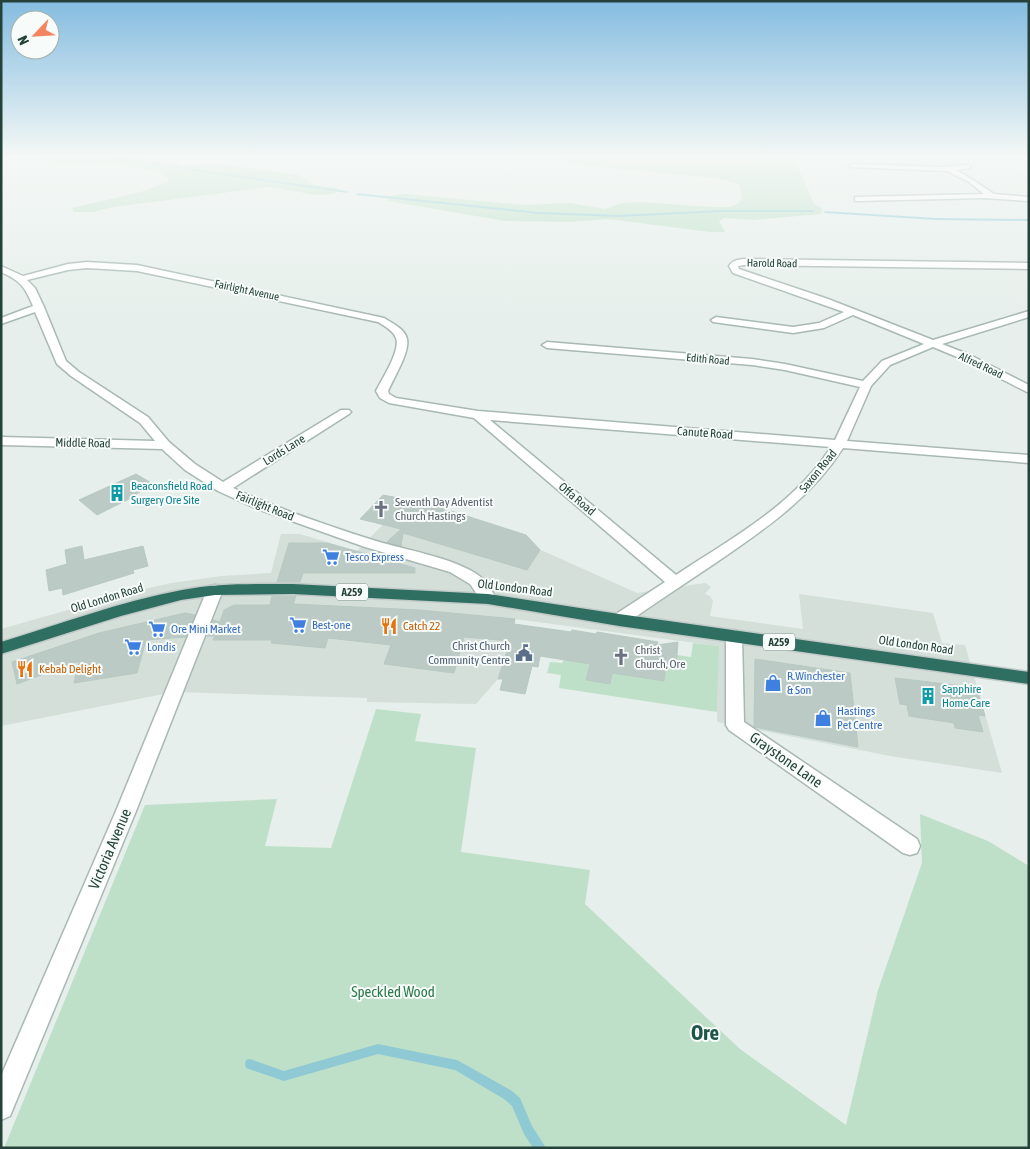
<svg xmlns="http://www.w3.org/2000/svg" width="1030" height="1149" font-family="'Asap Condensed',sans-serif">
<rect width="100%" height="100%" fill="#e6efeb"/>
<!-- built -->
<polygon fill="#d4dfda" points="406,501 426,503 526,535 541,550 637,593 705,583 711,587 705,594 710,596 713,601 710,616 803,629 799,594 933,613 942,643 965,645 1002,773 890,756 717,722 718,646 515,619 498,679 476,704 367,702 367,698 174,692 1,726 1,629 131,592 171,583 222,576 271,573 281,534 300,534 357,551"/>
<!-- green -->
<g fill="#bfe0c8">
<path d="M33 157H138L186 166 217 164 299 175 314 185 338 188 334 194 316 195 270 187 113 207 93 212H74L72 208 141 192 169 181 164 173C138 167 113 163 87 163 68 162 50 165 33 157Z"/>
<polygon points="553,157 800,157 795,161 814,204 822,208 821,214 753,220 724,218 719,221 725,232 710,232 608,219 570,222 505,221 388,201 390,196 404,194 524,205 569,203 605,209 621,203 638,202 713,207 729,207 739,203 742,197 739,184 714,178 579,165"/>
<polygon points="693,643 719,646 717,712 559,688 561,675 547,673 550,662 562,663 564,660 590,664 586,679 612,673 664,681 666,667 675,668 677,655 691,657"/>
<polygon points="376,709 421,714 415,741 476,748 461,852 590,870 585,904 740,1049 846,1125 878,990 922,863 920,814 988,841 1029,866 1029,1148 4,1148 145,805 277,799 265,846 331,848"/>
</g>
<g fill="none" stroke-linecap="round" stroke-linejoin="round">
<!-- stream -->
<g fill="#8ec9d4" fill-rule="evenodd">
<polygon points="108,157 347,191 348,192 347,193 98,157"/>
<polygon points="357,193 538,212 618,215 723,210 813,210 815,211 813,212 723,212 618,217 538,214 356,195"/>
<polygon points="824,211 936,218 1029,219 1029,221 936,220 825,213"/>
<polygon points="378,1044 457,1060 512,1091 520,1098 532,1126 546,1148 533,1148 524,1134 512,1106 504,1099 455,1070 378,1054 284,1081 246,1068 245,1064 246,1060 250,1059 284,1071"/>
</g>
</g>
<!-- building -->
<g fill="#bbcac4" stroke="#b8c9c2">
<polygon points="136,474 153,484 141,490 142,491 136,494 137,495 97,515 79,500"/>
<polygon points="383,495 426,503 526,535 540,550 527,570 403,533 401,546 387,542 401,529 360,519"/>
<polygon points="289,543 327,543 374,556 377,553 398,559 398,563 415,568 415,573 303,573 300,582 277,582"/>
<polygon points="82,546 84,560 143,546 148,566 133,570 134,573 63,595 62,588 49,591 46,570 67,564 65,550"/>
<polygon points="272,596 296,596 293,604 420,610 515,619 514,624 571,632 572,630 596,634 597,632 658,642 657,645 678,642 676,668 666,667 664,681 612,673 610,684 586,680 590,664 540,656 538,667 532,666 525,694 500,690 503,679 498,679 510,641 464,637 454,673 384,664 391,645 328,638 325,648 271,643 272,640 213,640 215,636 207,636 213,620 220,622 224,610 234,605 270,605"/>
<polygon points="185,613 195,615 186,637 146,640 137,673 74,683 79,661 17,684 12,662 99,633"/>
<polygon points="755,659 850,673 858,747 754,727"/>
<polygon points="895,678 972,687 978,692 985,716 978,715 983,732 955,728 954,723 909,716 907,705 900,704"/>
</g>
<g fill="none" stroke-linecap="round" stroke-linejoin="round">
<!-- minor casing -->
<g stroke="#a8b8b2" stroke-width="3">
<g id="minor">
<polygon points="852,164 942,167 968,165 970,166 970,168 956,170 973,180 994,194 1029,197 1029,201 984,198 858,201 855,201 855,197 984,194 969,182 947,171 850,167 849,166"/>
<path d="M744 259 1029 263V269L744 265 738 266 739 269 828 299 933 340 1029 311V317L942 344 970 355 1029 385V393L962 359 933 347 890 365 871 386 847 441 1029 455V463L843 448C811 498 765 529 717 562 686 583 655 603 625 624L619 626 613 624 611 620 613 616 665 582 474 418 389 403 380 398 376 391C382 379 401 350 396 338 393 330 384 326 378 322L137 271 87 268 68 270 27 280 35 288 44 307 66 361 79 372 148 417 169 442 195 464 223 482 341 410H349L351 412 349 414 233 488C279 509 328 526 376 541 406 550 449 557 475 573 485 579 491 588 496 599L493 603 488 604 483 603 470 584 450 572 365 547 255 508 218 491 185 470 162 449 1 445V437L155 441 140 423 71 376 57 364 35 312 1 324V318L33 306C25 287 21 281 1 272V266L23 276 68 264 87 262 137 265 384 318C392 323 405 329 407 339 410 352 393 379 388 391L389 394 396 398 478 411 835 440 860 387 785 370 752 365 547 348 542 345 547 342 752 359 785 364 863 381 882 361 924 344 853 315 824 328 793 333 713 322 711 320 716 317 793 327 819 323 844 312 733 273 729 266C733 260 737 260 744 259ZM490 420 831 447C794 505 732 538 676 575Z"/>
<polygon points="215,585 220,586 223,590 136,811 10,1116 1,1120 1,1076 116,811 207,590 210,586"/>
<polygon points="734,630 740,632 742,636 744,722 917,839 920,846 917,853 910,855 903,853 729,730 726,725 726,636 728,632"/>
</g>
</g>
<!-- highway casing -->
<g stroke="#c2cac8" stroke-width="3">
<path id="highway" d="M293 584 488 594 619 614 1029 672V684L619 626 488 604 293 594 215 595 181 600 121 616 1 654V642C61 624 121 601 182 590 219 583 256 584 293 584Z"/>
</g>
<!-- minor -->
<use href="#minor" fill="#fff" fill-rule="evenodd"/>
<!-- highway -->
<use href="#highway" fill="#2f6f62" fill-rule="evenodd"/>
</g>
<!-- sky -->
<linearGradient id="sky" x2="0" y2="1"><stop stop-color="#84bce0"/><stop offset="0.49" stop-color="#f4f8f6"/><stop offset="1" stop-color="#f4f8f6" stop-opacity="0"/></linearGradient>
<rect width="1030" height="318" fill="url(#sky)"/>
<!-- icons -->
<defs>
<g id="building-bare" transform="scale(1.35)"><path d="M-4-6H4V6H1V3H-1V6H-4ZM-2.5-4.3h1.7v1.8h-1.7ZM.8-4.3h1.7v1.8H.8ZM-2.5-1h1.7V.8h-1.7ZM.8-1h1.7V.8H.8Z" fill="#0f9aa8" stroke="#f7fbf9" stroke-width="2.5" paint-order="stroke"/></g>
<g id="church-bare" transform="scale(1.35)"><path d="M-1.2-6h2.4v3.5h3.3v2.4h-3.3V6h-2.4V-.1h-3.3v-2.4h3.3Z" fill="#6b7280" stroke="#f7fbf9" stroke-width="2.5" paint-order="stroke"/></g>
<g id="supermarket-bare" transform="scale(1.35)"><path d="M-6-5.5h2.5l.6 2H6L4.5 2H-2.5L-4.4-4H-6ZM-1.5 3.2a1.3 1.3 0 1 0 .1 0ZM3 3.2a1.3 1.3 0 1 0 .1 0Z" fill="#3f7fe0" stroke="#f7fbf9" stroke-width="2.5" paint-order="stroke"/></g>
<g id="restaurant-bare" transform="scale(1.35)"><path d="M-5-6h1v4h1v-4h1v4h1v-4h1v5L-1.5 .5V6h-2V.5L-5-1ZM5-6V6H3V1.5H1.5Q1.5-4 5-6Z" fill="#e8710a" stroke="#f7fbf9" stroke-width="2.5" paint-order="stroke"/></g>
<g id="civic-bare" transform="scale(1.35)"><path d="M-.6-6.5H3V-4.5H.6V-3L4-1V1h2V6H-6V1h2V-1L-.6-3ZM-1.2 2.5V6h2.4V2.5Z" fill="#5c6f8a" stroke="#f7fbf9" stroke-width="2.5" paint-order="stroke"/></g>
<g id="shop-bare" transform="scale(1.35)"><path d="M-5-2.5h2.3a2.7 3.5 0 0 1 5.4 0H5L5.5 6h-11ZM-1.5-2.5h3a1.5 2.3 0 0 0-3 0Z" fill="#3f7fe0" stroke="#f7fbf9" stroke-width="2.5" paint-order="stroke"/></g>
</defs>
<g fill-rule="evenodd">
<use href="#building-bare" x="117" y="493"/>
<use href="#church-bare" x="381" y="509"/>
<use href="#supermarket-bare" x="331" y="557"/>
<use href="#supermarket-bare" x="298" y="625"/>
<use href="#restaurant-bare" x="389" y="626"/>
<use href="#supermarket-bare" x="157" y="629"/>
<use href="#supermarket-bare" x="133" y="647"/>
<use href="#civic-bare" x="524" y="653"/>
<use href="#church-bare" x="621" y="657"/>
<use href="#restaurant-bare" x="25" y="669"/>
<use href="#shop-bare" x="773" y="683"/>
<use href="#building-bare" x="928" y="696"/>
<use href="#shop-bare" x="823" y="718"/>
</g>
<g text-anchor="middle" stroke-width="4" stroke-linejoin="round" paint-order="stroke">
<!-- far-street labels -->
<g font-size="11" fill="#24423a" stroke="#f7fbf9">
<text transform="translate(772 263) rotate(1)" y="4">Harold Road</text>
<text transform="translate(247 290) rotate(12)" y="4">Fairlight Avenue</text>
<text transform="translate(708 359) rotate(5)" y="4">Edith Road</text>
<text transform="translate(981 365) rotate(25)" y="4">Alfred Road</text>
</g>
<!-- shield labels -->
<g fill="#f7fbf9" stroke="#637a73" stroke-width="1">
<rect x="336" y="583.5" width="32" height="17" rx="4"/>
<rect x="763" y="633.5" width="32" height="17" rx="4"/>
</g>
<g font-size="11" font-weight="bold" fill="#24423a">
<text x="352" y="596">A259</text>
<text x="779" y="646">A259</text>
</g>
<!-- street labels -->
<g font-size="12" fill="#24423a" stroke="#f7fbf9">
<text transform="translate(705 433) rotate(4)" y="4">Canute Road</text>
<text transform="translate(83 443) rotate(1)" y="4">Middle Road</text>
<text transform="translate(284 450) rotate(-32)" y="4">Lords Lane</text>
<text transform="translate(818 471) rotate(-51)" y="4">Saxon Road</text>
<text transform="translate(577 499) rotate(40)" y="4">Offa Road</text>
<text transform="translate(265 506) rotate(22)" y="4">Fairlight Road</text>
<text transform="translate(515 588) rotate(7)" y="4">Old London Road</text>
<text transform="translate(107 598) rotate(-17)" y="4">Old London Road</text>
<text transform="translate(916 645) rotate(8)" y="4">Old London Road</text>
</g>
<!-- culture labels -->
<g font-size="12" fill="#0d838f" stroke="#f7fbf9" text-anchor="start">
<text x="131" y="490">Beaconsfield Road<tspan x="131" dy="14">Surgery Ore Site</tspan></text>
<text x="942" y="693">Sapphire<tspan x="942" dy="14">Home Care</tspan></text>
</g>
<!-- worship labels -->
<g font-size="12" fill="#5b616d" stroke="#f7fbf9" text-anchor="start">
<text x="395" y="506">Seventh Day Adventist<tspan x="395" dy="14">Church Hastings</tspan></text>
<text x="635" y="654">Christ<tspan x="635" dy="14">Church, Ore</tspan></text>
</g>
<!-- shop labels -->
<g font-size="12" fill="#366cbe" stroke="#f7fbf9" text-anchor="start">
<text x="345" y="561">Tesco Express</text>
<text x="312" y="629">Best-one</text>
<text x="171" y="633">Ore Mini Market</text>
<text x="147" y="651">Londis</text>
<text x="787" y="680">R.Winchester<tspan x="787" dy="14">&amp; Son</tspan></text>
<text x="837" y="715">Hastings<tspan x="837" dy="14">Pet Centre</tspan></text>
</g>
<!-- food labels -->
<g font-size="12" fill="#c56008" stroke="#f7fbf9" text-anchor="start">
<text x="403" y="630">Catch 22</text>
<text x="39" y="673">Kebab Delight</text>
</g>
<!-- service labels -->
<g font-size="12" fill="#4e5e75" stroke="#f7fbf9" text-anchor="end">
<text x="510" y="650">Christ Church<tspan x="510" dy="14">Community Centre</tspan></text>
</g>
<!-- near-street labels -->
<g font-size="15" fill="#24423a" stroke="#f7fbf9">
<text transform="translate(786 760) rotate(35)" y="5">Graystone Lane</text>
<text transform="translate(110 849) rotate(-67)" y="5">Victoria Avenue</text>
</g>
<!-- near-park labels -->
<g font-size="15" fill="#2d7a4b" stroke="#f7fbf9">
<text x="393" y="997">Speckled Wood</text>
</g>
<!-- near-district labels -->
<g font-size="21" font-weight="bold" fill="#1f5548" stroke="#f7fbf9">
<text x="705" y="1040">Ore</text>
</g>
</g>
<!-- border -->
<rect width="1030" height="1149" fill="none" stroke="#24423a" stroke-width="5"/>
<!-- north arrow -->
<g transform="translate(35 35) rotate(245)"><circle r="24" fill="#f7fbf9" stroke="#a3b1ad"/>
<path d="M0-4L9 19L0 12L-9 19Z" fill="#f4845f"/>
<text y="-8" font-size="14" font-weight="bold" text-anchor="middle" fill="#24423a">N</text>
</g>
</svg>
